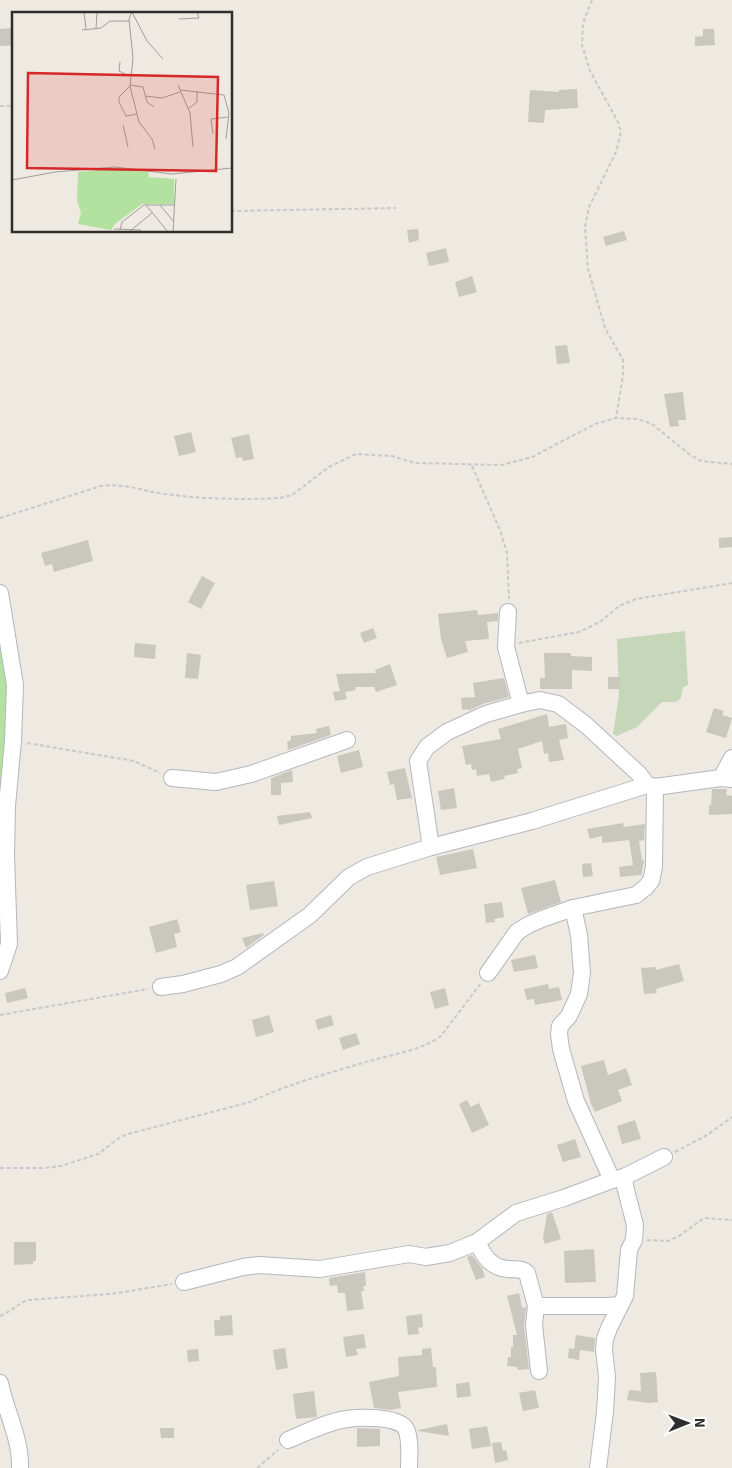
<svg xmlns="http://www.w3.org/2000/svg" width="732" height="1468" font-family="Signika,sans-serif">
<rect width="100%" height="100%" fill="#eee9e1"/>
<!-- green -->
<polygon fill="#b3e2a0" points="0,633 9,705 0,917"/>
<!-- cemetery -->
<polygon fill="#c6d7b9" points="685,631 688,685 683,687 681,698 676,702 662,702 637,727 617,736 613,734 619,695 617,639"/>
<!-- building -->
<g fill="#cac7bf">
<polygon points="14,28 14,45 0,46 0,29"/>
<polygon points="703,29 714,29 715,45 695,46 695,37 703,36"/>
<polygon points="577,89 578,108 545,110 544,123 528,122 530,90 559,92 559,90"/>
<polygon points="418,229 419,240 409,243 407,230"/>
<polygon points="624,231 627,240 606,246 603,237"/>
<polygon points="446,248 449,262 429,266 426,253"/>
<polygon points="472,276 477,292 459,297 455,282"/>
<polygon points="567,345 570,363 557,364 555,346"/>
<polygon points="683,392 686,420 678,420 679,426 670,427 664,394"/>
<polygon points="191,432 196,452 179,456 174,436"/>
<polygon points="249,434 254,459 243,461 242,457 236,458 231,438"/>
<polygon points="732,537 732,547 719,548 719,538"/>
<polygon points="88,540 93,561 54,572 52,564 45,566 41,553"/>
<polygon points="202,576 215,583 201,609 188,602"/>
<polygon points="477,610 478,615 498,613 498,621 487,622 489,639 465,641 468,652 447,658 441,639 438,614"/>
<polygon points="373,628 377,638 364,643 360,633"/>
<polygon points="135,643 156,645 155,659 134,657"/>
<polygon points="187,653 201,655 198,679 185,678"/>
<polygon points="544,653 571,653 571,656 592,657 592,671 572,670 572,689 540,689 540,678 545,678"/>
<polygon points="390,664 397,685 376,692 374,687 355,687 356,690 345,692 347,699 335,701 333,692 340,691 336,674 376,673 375,670"/>
<polygon points="608,677 620,677 619,689 608,689"/>
<polygon points="504,678 509,697 483,704 468,711 468,709 462,710 461,698 475,697 473,683"/>
<polygon points="714,708 724,711 722,715 732,718 726,738 706,732"/>
<polygon points="547,714 549,727 566,724 568,738 559,740 564,760 549,762 548,753 544,754 542,741 518,749 522,768 517,769 518,773 504,776 505,779 491,782 489,774 477,776 476,769 472,770 471,764 466,765 462,746 501,739 498,729"/>
<polygon points="329,726 331,735 288,750 287,742 291,740 291,736 317,733 316,729"/>
<polygon points="359,750 363,767 341,773 337,756"/>
<polygon points="405,768 412,798 397,800 394,784 390,785 387,772"/>
<polygon points="292,770 293,782 281,783 281,795 271,795 271,778"/>
<polygon points="454,788 457,808 441,810 438,791"/>
<polygon points="712,789 727,789 726,795 732,796 732,814 709,815 709,805 711,805"/>
<polygon points="310,812 312,818 279,825 277,816"/>
<polygon points="623,823 624,827 645,824 644,840 639,841 642,860 644,860 641,877 641,875 620,877 619,867 633,865 629,840 602,843 602,836 590,839 587,829"/>
<polygon points="473,849 477,868 440,875 436,857"/>
<polygon points="591,863 593,876 583,877 582,864"/>
<polygon points="555,880 561,902 528,914 521,888"/>
<polygon points="274,881 278,906 250,910 246,885"/>
<polygon points="502,902 504,917 494,919 495,922 486,923 484,904"/>
<polygon points="177,919 181,932 174,934 177,947 156,953 149,927"/>
<polygon points="263,933 264,935 246,948 242,938"/>
<polygon points="535,955 538,968 514,972 511,960"/>
<polygon points="679,964 684,981 656,989 657,993 644,994 641,968 656,967 656,970"/>
<polygon points="548,984 549,989 559,987 562,1000 535,1005 534,999 527,1000 524,989"/>
<polygon points="25,988 28,998 7,1003 5,993"/>
<polygon points="445,988 449,1005 435,1009 430,992"/>
<polygon points="269,1015 274,1032 256,1037 252,1020"/>
<polygon points="331,1015 334,1025 318,1030 315,1020"/>
<polygon points="356,1033 360,1044 343,1050 339,1038"/>
<polygon points="604,1060 608,1075 626,1068 632,1085 618,1090 622,1101 595,1112 591,1104 581,1066"/>
<polygon points="467,1100 471,1107 479,1103 489,1125 472,1133 459,1104"/>
<polygon points="635,1120 641,1139 622,1144 617,1126"/>
<polygon points="575,1139 581,1157 563,1162 557,1145"/>
<polygon points="552,1212 561,1239 545,1244 543,1238 547,1214"/>
<polygon points="14,1242 36,1242 36,1261 33,1261 33,1264 14,1265"/>
<polygon points="594,1249 596,1282 565,1283 564,1251"/>
<polygon points="472,1255 482,1268 485,1277 476,1280 467,1257"/>
<polygon points="365,1272 366,1286 363,1286 364,1291 361,1291 364,1309 347,1311 345,1293 338,1293 337,1285 330,1286 329,1278"/>
<polygon points="519,1293 522,1308 526,1307 524,1326 529,1369 518,1370 517,1367 507,1366 508,1357 511,1357 511,1347 513,1347 513,1335 517,1335 507,1296"/>
<polygon points="422,1314 423,1327 418,1328 419,1334 408,1335 406,1316"/>
<polygon points="232,1315 233,1335 215,1336 214,1320 220,1320 220,1316"/>
<polygon points="364,1334 366,1348 356,1349 358,1355 346,1357 343,1337"/>
<polygon points="576,1335 595,1338 594,1352 580,1350 579,1360 568,1358 569,1348 574,1349"/>
<polygon points="285,1348 288,1368 276,1370 273,1350"/>
<polygon points="431,1348 433,1367 436,1367 437,1387 398,1392 401,1408 390,1410 374,1408 369,1382 399,1376 398,1357 422,1355 422,1349"/>
<polygon points="198,1349 199,1361 188,1362 187,1350"/>
<polygon points="656,1372 658,1402 648,1403 627,1400 629,1390 641,1391 640,1373"/>
<polygon points="469,1382 471,1396 457,1398 456,1384"/>
<polygon points="535,1390 539,1408 523,1411 519,1393"/>
<polygon points="314,1391 317,1417 296,1419 293,1394"/>
<polygon points="447,1424 449,1436 418,1431 418,1430"/>
<polygon points="487,1426 491,1446 472,1449 469,1429"/>
<polygon points="160,1428 174,1428 174,1438 161,1438"/>
<polygon points="357,1428 380,1429 380,1446 357,1447"/>
<polygon points="501,1442 503,1451 506,1450 508,1460 495,1463 492,1443"/>
</g>
<g fill="none" stroke-linecap="round" stroke-linejoin="round">
<!-- minor casing -->
<g stroke="#b4b6c0" stroke-width="18">
<g id="minor">
<polyline points="0,593 15,685 13,741 7,806 6,855 9,944 0,971"/>
<polyline points="508,612 506,647 521,704"/>
<polyline points="172,778 216,782 251,774 347,740"/>
<polyline points="721,778 732,758"/>
<polyline points="431,847 418,761 427,747 447,732 486,714 521,704 540,700 558,704 586,725 639,774 647,785"/>
<polyline points="573,908 579,935 582,973 579,994 569,1016 560,1026 559,1034 561,1049 576,1101 612,1180"/>
<polyline points="488,973 517,932 528,925 542,919 573,908 636,895 645,888 651,881 654,867 655,787"/>
<polyline points="161,987 183,984 221,974 237,967 310,915 349,877 367,867 431,847 532,821 647,785 655,787 721,778 732,779"/>
<path d="M477 1242C484 1257 492 1268 508 1269 516 1270 521 1268 527 1273L536 1306H608L620 1305"/>
<polyline points="184,1282 243,1267 259,1265 320,1269 409,1254 426,1257 450,1253 477,1242 516,1213 564,1198 612,1180 624,1177 664,1157"/>
<polyline points="536,1306 534,1325 539,1371"/>
<path d="M0 1383C6 1412 21 1439 20 1468"/>
<path d="M288 1440C307 1432 327 1422 347 1419 360 1417 399 1416 406 1429 411 1440 409 1457 409 1468"/>
<polyline points="598,1468 605,1412 607,1377 604,1350 605,1339 609,1328 625,1296 629,1250 634,1240 635,1225 625,1186 624,1177"/>
</g>
</g>
<!-- path -->
<g stroke="#c9c9c9" stroke-width="2" stroke-dasharray="4 2.5" stroke-linecap="butt">
<polyline points="592,0 583,23 582,45 590,71 618,122 621,132 616,152 589,207 585,227 588,269 605,328 623,360 623,375 616,418"/>
<polyline points="0,106 14,106"/>
<polyline points="231,211 396,208"/>
<polyline points="472,466 500,530 507,553 509,599"/>
<path d="M0 518 101 486C126 483 141 491 165 494 202 499 242 500 280 498L292 495 329 467 356 454 392 456 415 463 502 465 532 457 595 424 616 418 638 419 652 424 689 454 701 461 732 464"/>
<polyline points="519,643 579,632 600,622 619,606 636,599 732,583"/>
<polyline points="27,743 134,761 160,773"/>
<polyline points="0,1015 148,989"/>
<polyline points="675,1152 707,1135 732,1117"/>
<path d="M0 1168H44L61 1166 98 1154 119 1138 128 1134 250 1102C288 1084 332 1072 373 1060 395 1054 422 1050 441 1036L481 983"/>
<polyline points="647,1240 668,1241 679,1236 704,1218 732,1220"/>
<path d="M0 1316C10 1312 17 1305 27 1300L111 1294 172 1284"/>
<polyline points="257,1468 278,1450"/>
</g>
<!-- minor -->
<use href="#minor" stroke="#fff" stroke-width="16"/>
</g>
<!-- overview -->
<g transform="translate(12 12)">
<rect width="220" height="220" fill="#eee9e1"/>
<path d="M106 156 136 159 137 165 162 167V192H130L103 212 99 218 66 212 69 201 65 188 66 160Z" fill="#b3e2a0"/>
<path fill="none" stroke="#a19e99" stroke-width="1" d="M72 0 74 17M120 0 117 7 121 46 118 74 127 110 140 127 143 137M120 0 135 29 151 47M167 7 187 6 185 0M84 17 85 0M70 18 89 16 98 9H117M108 50 107 59 117 64M118 73 131 75 135 90 142 95M166 73 178 101 181 135M118 74 107 85V90L114 104 125 102M168 78 212 83 217 101 214 127M133 84 150 86 168 80M176 97 185 90V79M111 113 116 135M201 122 199 107 216 105M0 168 43 160 103 155 160 162 220 156M134 193 156 220M148 193 162 210M102 217 129 218M108 218 110 210 132 193H163M118 219 140 201M161 220 164 167"/>
<path fill="#d62828" fill-opacity="0.15" stroke="#d62828" stroke-width="2.5" d="M16 61 206 65 204 159 15 156Z"/>
<rect width="220" height="220" fill="none" stroke="#2e2e2e" stroke-width="2.5"/>
</g>
<!-- north arrow -->
<g transform="translate(687 1423) rotate(89)" stroke="#ffffff" stroke-width="4" paint-order="stroke">
<path d="M0-4L9 19L0 12L-9 19Z" fill="#2e2e2e"/>
<text y="-8" font-size="14" font-weight="bold" text-anchor="middle" fill="#2e2e2e">N</text>
</g>
</svg>
